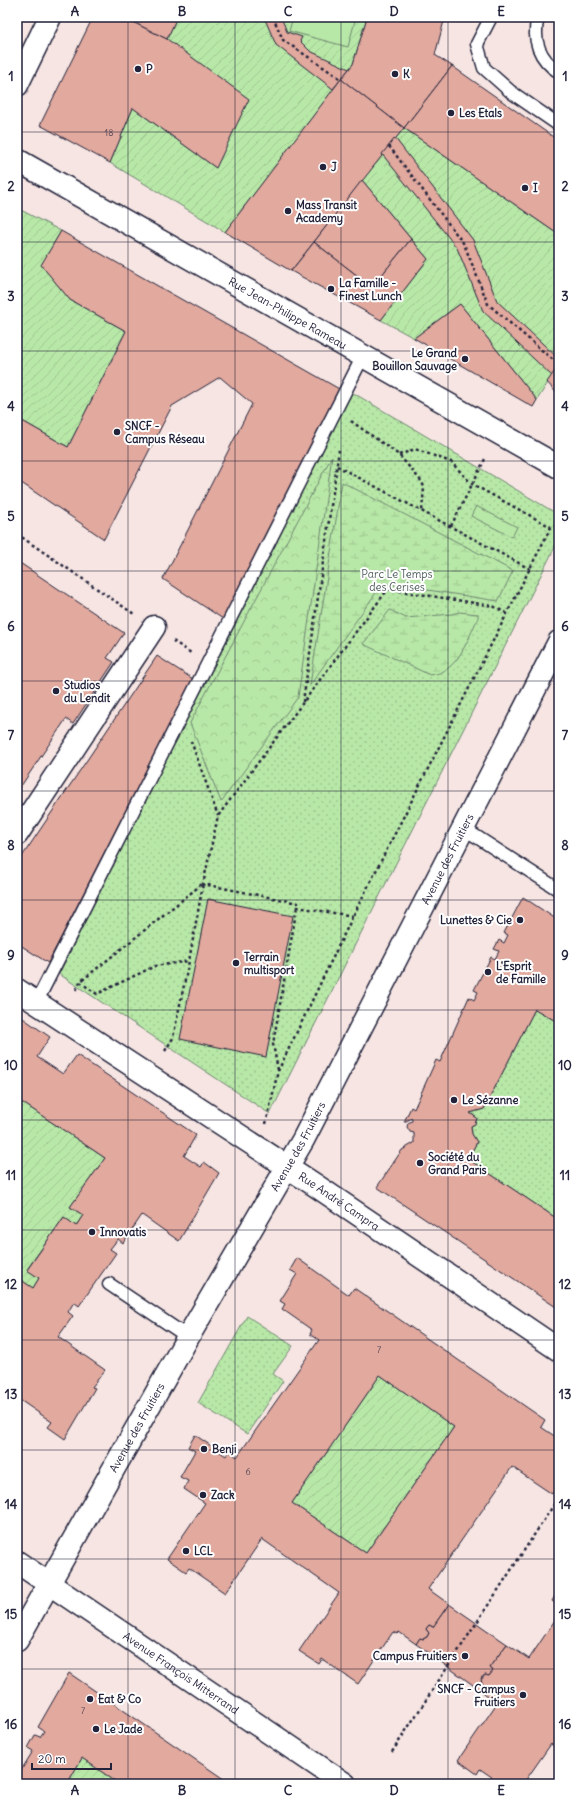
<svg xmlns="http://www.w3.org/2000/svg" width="576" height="1801" font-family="Delius,sans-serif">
<defs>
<pattern id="grass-dots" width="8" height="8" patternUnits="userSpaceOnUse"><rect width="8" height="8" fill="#b8e8a7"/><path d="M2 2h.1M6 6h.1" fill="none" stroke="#9ec791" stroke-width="1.8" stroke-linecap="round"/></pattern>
<pattern id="forest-crowns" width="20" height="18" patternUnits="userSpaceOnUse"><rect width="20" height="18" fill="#b8e8a7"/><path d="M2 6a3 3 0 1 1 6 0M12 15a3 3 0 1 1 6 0" fill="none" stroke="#9ec791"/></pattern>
<pattern id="wetland-marsh" width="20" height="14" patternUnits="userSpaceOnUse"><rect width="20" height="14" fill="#b8e8a7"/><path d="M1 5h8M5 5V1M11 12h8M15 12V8" fill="none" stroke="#9ec791"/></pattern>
<pattern id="garden-furrows" width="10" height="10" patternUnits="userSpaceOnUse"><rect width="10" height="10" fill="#b8e8a7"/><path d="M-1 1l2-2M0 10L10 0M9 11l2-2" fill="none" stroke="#9ec791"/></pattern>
</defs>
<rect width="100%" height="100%" fill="#fff"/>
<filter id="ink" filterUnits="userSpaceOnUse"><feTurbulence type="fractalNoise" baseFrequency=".025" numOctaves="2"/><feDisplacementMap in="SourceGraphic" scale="8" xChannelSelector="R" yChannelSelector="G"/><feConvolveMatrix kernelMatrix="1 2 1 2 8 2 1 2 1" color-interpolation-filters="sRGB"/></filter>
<g filter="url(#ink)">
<!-- built -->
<rect fill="#f6e5e2" x="17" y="17" width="542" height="1767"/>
<!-- grass -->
<g fill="url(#grass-dots)" stroke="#6d8571">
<polygon points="350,391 559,515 559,539 270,1114 59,974"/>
<polygon points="535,1009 559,1023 559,1220 468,1159 477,1142 472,1134 471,1126 475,1124 477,1118 470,1113 484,1109"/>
<polygon points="247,1316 293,1346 273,1374 283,1381 247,1434 198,1403"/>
</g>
<!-- forest -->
<polygon fill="url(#forest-crowns)" stroke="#6d8571" points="332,456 298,697 221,802 190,723"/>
<!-- wetland -->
<g fill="url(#wetland-marsh)" stroke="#6d8571">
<polygon points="342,482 513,571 498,601 383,583 310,685"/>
<path d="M390 610 406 618 452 614 459 612 478 614V618C467 640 458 673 430 675L363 644Z"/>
</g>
<!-- garden -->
<g fill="url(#garden-furrows)" stroke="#6d8571">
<polygon points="177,17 367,17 353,64 225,232 110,163 133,108 216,168 167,39"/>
<polygon points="404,128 559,235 559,365 537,400 460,304 414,338 381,320 428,259 362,180"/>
<polygon points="17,208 61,231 42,265 70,300 126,331 68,447 17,418"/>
<polygon points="17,1099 105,1158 70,1207 83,1215 76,1226 64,1217 27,1269 39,1278 33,1288 21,1280 17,1285"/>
<polygon points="380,1375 454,1427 366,1553 292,1503"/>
<polygon points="82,1758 119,1784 67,1784"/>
</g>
<!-- pitch -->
<g fill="#b8e8a7" stroke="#6d8571">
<polygon points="293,17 356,17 348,47 289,31"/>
<polygon points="476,506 517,527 512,537 471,516"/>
</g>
<!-- building -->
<g fill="#e2a99e" stroke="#22223b" fill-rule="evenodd">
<polygon points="93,17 123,17 167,39 249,99 216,168 133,108 110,163 40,125"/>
<polygon points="123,17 177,17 167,39"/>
<polygon points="264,17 281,17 287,32 302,37 300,41 310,51 349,69 333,89 276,45"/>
<polygon points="367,17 445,17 435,55 452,66 404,128 341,79 353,64"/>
<polygon points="452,66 559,141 559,235 404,128"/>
<polygon points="341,79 404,128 291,271 225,232"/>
<polygon points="395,138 473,240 497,301 559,359 559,365 552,376 483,311 457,248 382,154"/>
<polygon points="362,180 411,239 372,287 314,242"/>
<polygon points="61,231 341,390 223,619 163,579 252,404 220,377 172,406 104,539 17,480 17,418 68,447 126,331 70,300 41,265"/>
<polygon points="411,239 428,259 381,320 291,271 314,242 372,287"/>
<polygon points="460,304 537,400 533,407 414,338"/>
<polygon points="559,365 559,396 547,382"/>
<polygon points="17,561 124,633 107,658 114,662 73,724 66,719 17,792"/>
<polygon points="157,656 193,679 48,963 17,943 17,864"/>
<polygon points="523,897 559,921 559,1023 535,1009 484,1109 470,1113 477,1118 475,1124 471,1126 472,1134 477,1142 468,1159 559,1220 559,1309 377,1187 402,1150 414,1143 414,1133 410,1132 407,1127 408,1123 412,1121 412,1118 404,1122 411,1107 414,1109 436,1060 440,1062 469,997 474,1000 478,992 474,990 491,957 495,959 499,951 494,949 499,940 504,943 508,935 504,933"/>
<polygon points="208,899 293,916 266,1057 180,1039"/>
<polygon points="17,1014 50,1037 37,1057 63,1074 77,1055 196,1135 184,1156 201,1167 204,1162 219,1173 179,1241 142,1215 123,1243 118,1239 110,1249 116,1253 79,1306 74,1302 68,1312 73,1316 58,1337 105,1370 92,1387 95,1388 65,1439 48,1427 52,1422 17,1398 17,1285 21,1280 33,1288 39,1278 27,1270 64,1217 76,1226 83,1215 70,1207 105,1158 17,1099"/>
<path d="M297 1258 349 1295 354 1288 545 1420 541 1427 559 1439V1483L552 1494 512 1467 428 1589 449 1604 433 1627 429 1625 426 1629 429 1633 427 1637 423 1639 420 1638 416 1644 399 1632 397 1634 393 1632 358 1684 322 1659 319 1664 299 1651 339 1593 262 1539 225 1593 189 1568 186 1572 167 1559 205 1503 184 1489 188 1481 180 1477 195 1451 188 1447 195 1435 226 1456 229 1451 237 1457 319 1340 310 1334 312 1330 282 1309 285 1304 280 1301 297 1274 290 1270ZM380 1375 454 1427 366 1553 292 1503Z"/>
<polygon points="559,1589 559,1606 552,1601"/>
<polygon points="449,1604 507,1644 489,1668 493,1671 489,1676 485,1675 481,1678 483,1685 480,1690 416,1644 420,1638 423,1639 427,1637 429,1633 426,1629 429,1625 433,1627"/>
<polygon points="559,1614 559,1750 551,1744 523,1784 502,1784 480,1769 477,1774 458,1760 495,1706 491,1703 493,1700 480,1690 483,1685 481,1680 485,1675 489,1676 493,1671 489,1668 507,1644 529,1659"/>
<polygon points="69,1673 231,1784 119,1784 82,1758 67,1784 17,1784 17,1777 33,1751 28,1748 35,1735 40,1737 44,1731 38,1727"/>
</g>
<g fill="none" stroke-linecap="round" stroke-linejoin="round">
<!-- lane casing -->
<g stroke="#22223b" stroke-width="15">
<g id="lane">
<polyline points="491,17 477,44 484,68 511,92 559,125"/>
<path d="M538 17C532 40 539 59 559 72"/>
<polyline points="463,828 559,890"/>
<polyline points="36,1003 363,356"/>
<polyline points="109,1284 188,1337"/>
</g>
</g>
<!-- street casing -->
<g stroke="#22223b" stroke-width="25">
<g id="street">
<polyline points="17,85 50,17"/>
<path id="s1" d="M17 160 559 467"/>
<polyline points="17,834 154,627"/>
<path id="s2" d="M17 990 315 1185 559 1350"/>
<path id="s3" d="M17 1640 188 1337 303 1140 559 642"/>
</g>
</g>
<!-- secondary casing -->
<g stroke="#22223b" stroke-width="25">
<g id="secondary">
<path id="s4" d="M17 1562 345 1784"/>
</g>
</g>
<!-- path -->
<g stroke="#22223b" stroke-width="2.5" stroke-dasharray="3 3" stroke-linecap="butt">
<polyline points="273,17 283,40 341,79"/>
<polyline points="389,146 464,244 488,304 559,365"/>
<polyline points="351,421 399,455 422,482 424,487 422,511"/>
<polyline points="399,455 415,449 451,462 472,484 551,527"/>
<polyline points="337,466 530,569"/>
<polyline points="451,526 485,459"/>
<polyline points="17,534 134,614"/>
<polyline points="173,641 191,653"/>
<polyline points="303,702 339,450"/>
<polyline points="191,741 218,816"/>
<polyline points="353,916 297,907 298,903 203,884 218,816 388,589 493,606 508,614"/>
<polyline points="80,982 97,994 155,966 189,961"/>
<polyline points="76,990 80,982 202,884"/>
<polyline points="165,1051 173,1038 189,961 203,884"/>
<polyline points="278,1070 273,1044 297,907"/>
<polyline points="266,1124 278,1071 353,916 551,527 559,525"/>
<polyline points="392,1752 559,1497"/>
</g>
<!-- lane -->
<use href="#lane" stroke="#fff" stroke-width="12"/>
<!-- street -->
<use href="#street" stroke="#fff" stroke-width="22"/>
<!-- secondary -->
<use href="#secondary" stroke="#fff" stroke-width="22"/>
</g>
</g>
<!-- grid -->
<path fill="none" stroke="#22223b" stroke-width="1" stroke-opacity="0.55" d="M128 17V1784M235 17V1784M341 17V1784M448 17V1784M17 132H559M17 242H559M17 351H559M17 461H559M17 571H559M17 681H559M17 791H559M17 900H559M17 1010H559M17 1120H559M17 1230H559M17 1340H559M17 1450H559M17 1559H559M17 1669H559"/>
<!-- markers -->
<g fill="#22223b" stroke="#fff" stroke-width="1.5">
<circle cx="138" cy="69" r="4"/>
<circle cx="395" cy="74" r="4"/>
<circle cx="451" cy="113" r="4"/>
<circle cx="323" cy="167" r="4"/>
<circle cx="525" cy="188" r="4"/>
<circle cx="288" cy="211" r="4"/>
<circle cx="331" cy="289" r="4"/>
<circle cx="465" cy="359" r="4"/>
<circle cx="117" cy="432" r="4"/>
<circle cx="56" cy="691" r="4"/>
<circle cx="520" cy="920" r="4"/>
<circle cx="236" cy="963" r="4"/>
<circle cx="488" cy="972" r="4"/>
<circle cx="454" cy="1100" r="4"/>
<circle cx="420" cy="1163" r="4"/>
<circle cx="92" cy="1232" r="4"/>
<circle cx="204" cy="1449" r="4"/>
<circle cx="203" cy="1495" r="4"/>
<circle cx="186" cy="1551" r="4"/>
<circle cx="465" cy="1656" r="4"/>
<circle cx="523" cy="1695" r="4"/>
<circle cx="90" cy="1699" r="4"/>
<circle cx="96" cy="1729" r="4"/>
</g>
<g text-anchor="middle" stroke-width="4" stroke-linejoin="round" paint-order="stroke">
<!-- number labels -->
<g font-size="9" fill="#524454">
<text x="109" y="136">18</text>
<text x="379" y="1353">7</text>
<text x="248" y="1475">6</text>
<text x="83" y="1714">7</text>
</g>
<!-- poi labels -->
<g font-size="11" font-weight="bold" fill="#22223b" stroke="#fff" text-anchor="start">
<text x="146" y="73">P</text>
<text x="403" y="78">K</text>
<text x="459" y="117">Les Etals</text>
<text x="331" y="171">J</text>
<text x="533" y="192">I</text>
<text x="296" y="209">Mass Transit<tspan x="296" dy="13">Academy</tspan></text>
<text x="339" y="287">La Famille -<tspan x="339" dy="13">Finest Lunch</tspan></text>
<text x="457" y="357" text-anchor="end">Le Grand<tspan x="457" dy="13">Bouillon Sauvage</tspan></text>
<text x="125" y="430">SNCF -<tspan x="125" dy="13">Campus Réseau</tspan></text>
<text x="64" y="689">Studios<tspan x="64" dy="13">du Lendit</tspan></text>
<text x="512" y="924" text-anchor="end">Lunettes &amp; Cie</text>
<text x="244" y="961">Terrain<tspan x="244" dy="13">multisport</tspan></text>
<text x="496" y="970">L'Esprit<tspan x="496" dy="13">de Famille</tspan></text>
<text x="462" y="1104">Le Sézanne</text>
<text x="428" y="1161">Société du<tspan x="428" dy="13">Grand Paris</tspan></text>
<text x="100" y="1236">Innovatis</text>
<text x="212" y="1453">Benji</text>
<text x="211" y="1499">Zack</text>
<text x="194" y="1555">LCL</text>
<text x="457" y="1660" text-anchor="end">Campus Fruitiers</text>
<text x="515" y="1693" text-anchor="end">SNCF - Campus<tspan x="515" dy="13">Fruitiers</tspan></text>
<text x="98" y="1703">Eat &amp; Co</text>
<text x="104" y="1733">Le Jade</text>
</g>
<!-- street labels -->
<g font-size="11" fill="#22223b" stroke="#fff">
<text dy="4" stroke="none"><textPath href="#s1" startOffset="311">Rue Jean-Philippe Rameau</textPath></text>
<text dy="4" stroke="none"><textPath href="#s3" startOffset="892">Avenue des Fruitiers</textPath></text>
<text dy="4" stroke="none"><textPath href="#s3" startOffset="568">Avenue des Fruitiers</textPath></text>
<text dy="4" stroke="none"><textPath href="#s2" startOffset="385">Rue André Campra</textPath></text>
<text dy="4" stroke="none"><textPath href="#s3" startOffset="244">Avenue des Fruitiers</textPath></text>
<text dy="4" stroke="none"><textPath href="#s4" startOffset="198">Avenue François Mitterrand</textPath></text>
</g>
<!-- park labels -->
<g font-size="11" fill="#4f5d5b" stroke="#fff">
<text x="397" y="578">Parc Le Temps<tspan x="397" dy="13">des Cerises</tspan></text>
</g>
</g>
<!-- margin -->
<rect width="576" height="1801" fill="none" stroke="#fff" stroke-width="44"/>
<!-- scale -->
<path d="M32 1763v6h79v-6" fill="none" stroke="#22223b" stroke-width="2"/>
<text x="38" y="1763" font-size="12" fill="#22223b" stroke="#ffffff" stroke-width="3" paint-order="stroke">20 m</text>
<rect x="22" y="22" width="532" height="1757" fill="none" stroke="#22223b" stroke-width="1.5"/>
<g font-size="13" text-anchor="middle" font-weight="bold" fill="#22223b">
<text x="75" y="16">A</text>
<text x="182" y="16">B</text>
<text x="288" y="16">C</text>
<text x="394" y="16">D</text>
<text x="501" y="16">E</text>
<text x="11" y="81">1</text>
<text x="565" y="81">1</text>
<text x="11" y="191">2</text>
<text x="565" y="191">2</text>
<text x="11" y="301">3</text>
<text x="565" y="301">3</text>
<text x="11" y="411">4</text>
<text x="565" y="411">4</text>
<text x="11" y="521">5</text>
<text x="565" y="521">5</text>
<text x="11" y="631">6</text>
<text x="565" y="631">6</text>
<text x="11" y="740">7</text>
<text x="565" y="740">7</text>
<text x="11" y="850">8</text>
<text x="565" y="850">8</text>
<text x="11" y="960">9</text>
<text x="565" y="960">9</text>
<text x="11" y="1070">10</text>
<text x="565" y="1070">10</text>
<text x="11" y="1180">11</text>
<text x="565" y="1180">11</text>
<text x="11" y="1289">12</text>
<text x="565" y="1289">12</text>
<text x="11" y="1399">13</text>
<text x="565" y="1399">13</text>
<text x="11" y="1509">14</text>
<text x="565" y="1509">14</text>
<text x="11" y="1619">15</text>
<text x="565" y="1619">15</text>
<text x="11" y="1729">16</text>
<text x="565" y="1729">16</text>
<text x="75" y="1795">A</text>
<text x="182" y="1795">B</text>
<text x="288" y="1795">C</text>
<text x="394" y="1795">D</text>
<text x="501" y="1795">E</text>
</g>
</svg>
